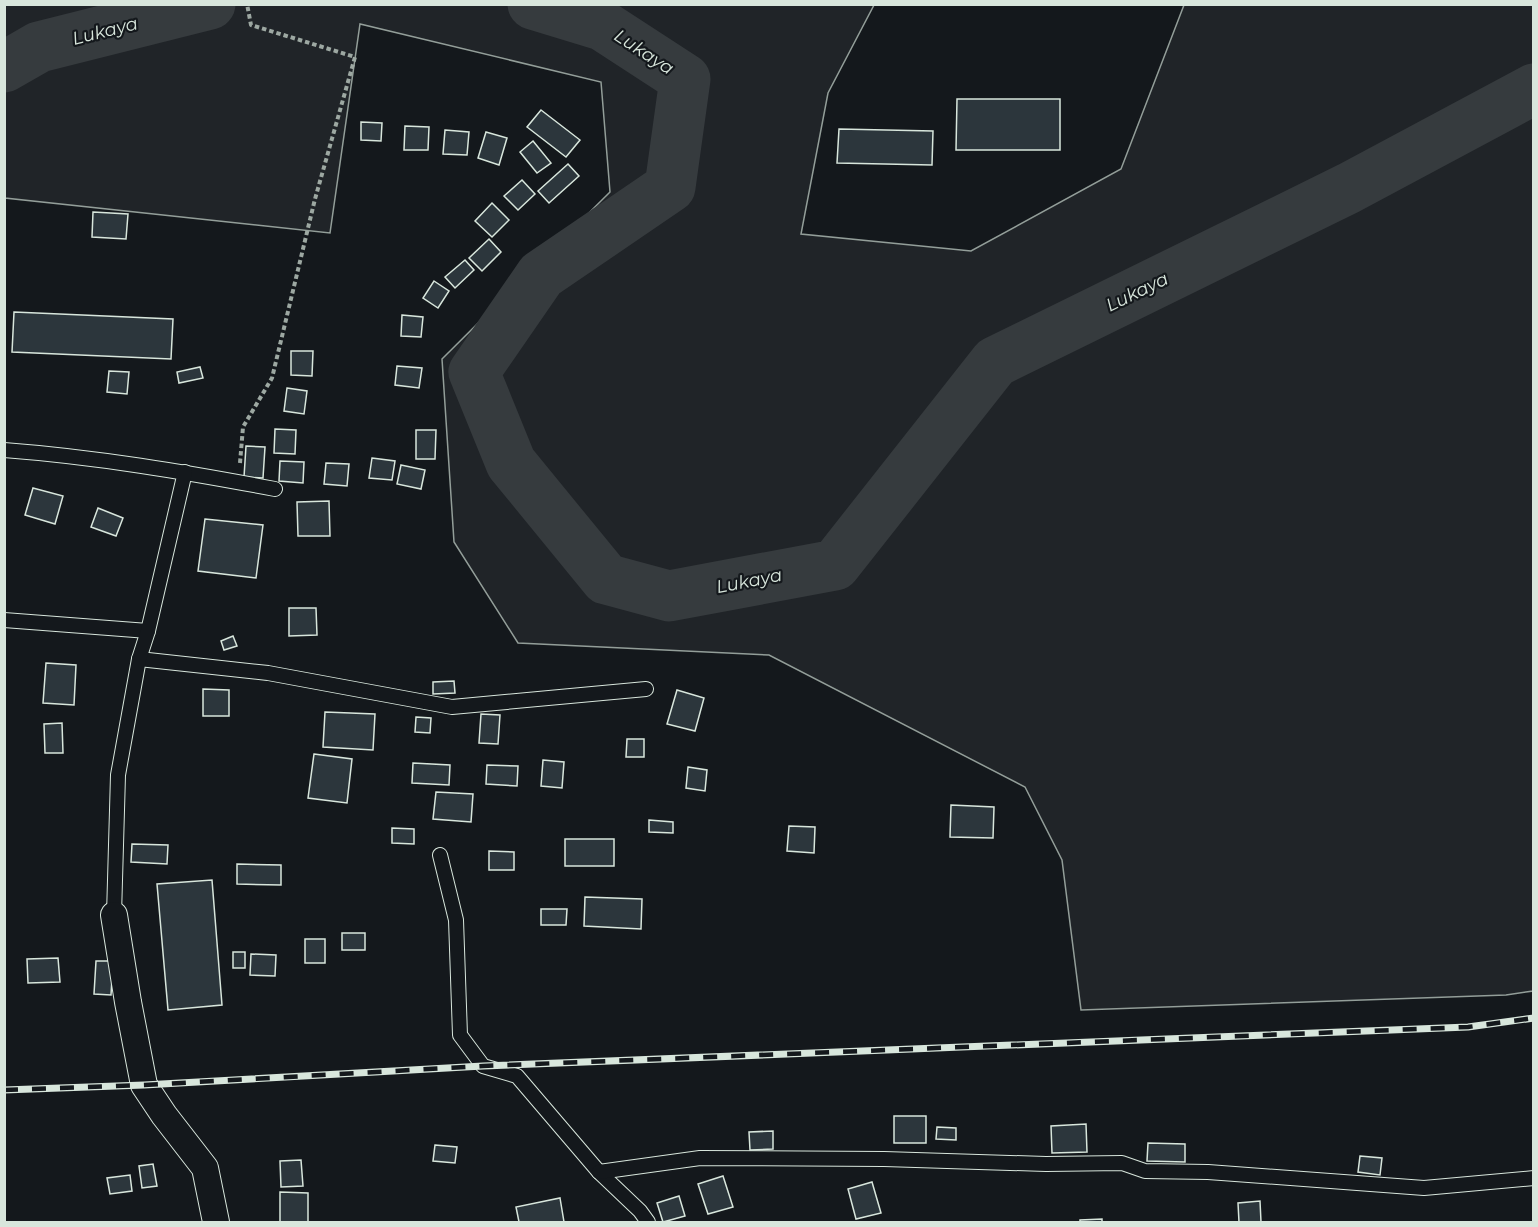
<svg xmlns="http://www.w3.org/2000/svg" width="1538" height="1227" font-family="Montserrat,sans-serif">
<rect width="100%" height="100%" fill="#14181c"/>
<!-- green -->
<polygon fill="#202428" stroke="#939e99" stroke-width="1.5" points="4,5 874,5 828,93 801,234 971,251 1121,169 1184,5 1533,5 1533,991 1506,995 1081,1010 1062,860 1025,787 769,655 518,643 454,542 442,359 610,192 601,82 360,24 330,233 5,198"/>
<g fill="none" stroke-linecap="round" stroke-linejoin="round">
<!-- river -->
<g stroke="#363b3e" stroke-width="51">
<polyline points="533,4 602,25 685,79 670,187 541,275 474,372 511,463 606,579 669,596 835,565 995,362 1349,188 1534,89"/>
<polyline points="4,67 39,47 210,4"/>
</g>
</g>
<!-- building -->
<g fill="#2c363c" stroke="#d8e6dc" stroke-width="1.5">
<polygon points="957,99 1060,99 1060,150 956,150"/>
<polygon points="541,110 580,140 566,157 527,127"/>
<polygon points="361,122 382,123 381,141 361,140"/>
<polygon points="405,126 429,127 428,150 404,150"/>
<polygon points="839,129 933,131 932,165 837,163"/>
<polygon points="445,130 469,132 467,155 443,154"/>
<polygon points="486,132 507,138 499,165 478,158"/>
<polygon points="533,141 551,163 537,173 520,152"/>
<polygon points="568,164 579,176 549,203 538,191"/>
<polygon points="522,180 535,194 518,210 504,196"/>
<polygon points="492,203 509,220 492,237 475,221"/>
<polygon points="93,212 128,214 126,239 92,237"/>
<polygon points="489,239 501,252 482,271 469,258"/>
<polygon points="465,260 474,270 455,288 445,277"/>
<polygon points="434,281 449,291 438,308 423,298"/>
<polygon points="14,312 173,319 171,359 12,352"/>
<polygon points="402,315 423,317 421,337 401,336"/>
<polygon points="291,351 313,351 312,376 291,375"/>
<polygon points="397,366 422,368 419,388 395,385"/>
<polygon points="200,367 203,378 179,383 177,372"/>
<polygon points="109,371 129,372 127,394 107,392"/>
<polygon points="287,388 307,391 304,414 284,411"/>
<polygon points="275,429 296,430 295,454 274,453"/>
<polygon points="416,430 436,430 435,459 416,459"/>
<polygon points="246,446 265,447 263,478 244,477"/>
<polygon points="372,458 395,461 392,480 369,478"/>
<polygon points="280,461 304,462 303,483 279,481"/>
<polygon points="326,463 349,464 347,486 324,484"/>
<polygon points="401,465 425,470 421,489 397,484"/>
<polygon points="33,488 63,496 55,524 25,515"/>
<polygon points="329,501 330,536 298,536 297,502"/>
<polygon points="98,508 123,518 116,536 91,527"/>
<polygon points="205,519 263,525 256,578 198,571"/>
<polygon points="289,608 316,608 317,635 289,636"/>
<polygon points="233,636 237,646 224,650 221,641"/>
<polygon points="46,663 76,665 74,705 43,703"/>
<polygon points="454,681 455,693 433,694 433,682"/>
<polygon points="203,689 229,690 229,716 203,716"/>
<polygon points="677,690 704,698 695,731 667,724"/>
<polygon points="325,712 375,714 373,750 323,747"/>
<polygon points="481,714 500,715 498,744 479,743"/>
<polygon points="416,717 431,718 430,733 415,732"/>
<polygon points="62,723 63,753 45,753 44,724"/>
<polygon points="627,739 644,739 644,757 626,757"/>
<polygon points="314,754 352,759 347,803 308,798"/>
<polygon points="543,760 564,762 562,788 541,786"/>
<polygon points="413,763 450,765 449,785 412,783"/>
<polygon points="487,765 518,766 517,786 486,784"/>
<polygon points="688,767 707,770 705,791 686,788"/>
<polygon points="436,792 473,794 471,822 433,819"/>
<polygon points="951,805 994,807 993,838 950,837"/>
<polygon points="649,820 673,822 673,833 649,832"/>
<polygon points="789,826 815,827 814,853 787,851"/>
<polygon points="392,828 414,829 414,844 392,843"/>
<rect x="565" y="839" width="49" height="27"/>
<polygon points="132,844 168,845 167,864 131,862"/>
<polygon points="489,851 514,852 514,870 489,870"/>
<polygon points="237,864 281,865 281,885 237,884"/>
<polygon points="212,880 222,1005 168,1010 157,884"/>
<polygon points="585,897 642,899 641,929 584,926"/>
<polygon points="541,909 567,909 566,925 541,925"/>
<rect x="342" y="933" width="23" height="17"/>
<rect x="305" y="939" width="20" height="24"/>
<rect x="233" y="952" width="12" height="16"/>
<polygon points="251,954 276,955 275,976 250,975"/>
<polygon points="58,958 60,982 28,983 27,959"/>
<polygon points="96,961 113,961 111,995 94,994"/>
<rect x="894" y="1116" width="32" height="27"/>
<polygon points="1086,1124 1087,1152 1052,1153 1051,1126"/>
<polygon points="937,1127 956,1128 956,1140 936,1139"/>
<polygon points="773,1131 773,1149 750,1150 749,1132"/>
<polygon points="1148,1143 1185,1144 1185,1162 1147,1161"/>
<polygon points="435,1145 457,1147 455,1163 433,1161"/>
<polygon points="1360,1156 1382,1158 1380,1175 1358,1172"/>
<polygon points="301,1160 303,1186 281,1187 280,1161"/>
<polygon points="153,1164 157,1186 142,1188 139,1166"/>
<polygon points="130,1175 132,1191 110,1194 107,1178"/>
<polygon points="723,1176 733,1207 708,1214 698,1184"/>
<polygon points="872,1182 881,1213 856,1219 848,1189"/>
<polygon points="280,1192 308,1193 308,1222 280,1222"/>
<polygon points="679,1196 685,1216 663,1222 657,1203"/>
<polygon points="560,1198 564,1222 519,1222 516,1207"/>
<polygon points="1260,1201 1261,1222 1239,1222 1238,1203"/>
<polygon points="1102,1219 1102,1222 1080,1222 1080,1220"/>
</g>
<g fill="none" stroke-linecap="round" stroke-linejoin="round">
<!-- service casing -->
<g stroke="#d8e6dc" stroke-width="16">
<g id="service">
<path d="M4 450C96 457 185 472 275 489"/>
<polyline points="4,620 148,631"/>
<polyline points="139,659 268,673 452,707 646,689"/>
<polyline points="440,855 456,920 460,1035 483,1066 517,1076 599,1172 640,1211 648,1222"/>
<polyline points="114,915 118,775 139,659 148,631 185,472"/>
<polyline points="599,1172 700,1158 884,1159 1046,1164 1122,1163 1145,1171 1208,1172 1424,1188 1534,1178"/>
</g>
</g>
<!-- minor casing -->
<g stroke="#d8e6dc" stroke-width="28">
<polyline id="minor" points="114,915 128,1002 144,1085 164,1115 205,1168 216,1222"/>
</g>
<!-- path -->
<polyline stroke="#9da8a2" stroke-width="4" stroke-dasharray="4.5 3" stroke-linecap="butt" points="240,463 243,427 272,378 315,199 355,57 251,25 247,4"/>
<!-- service -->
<use href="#service" stroke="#14181c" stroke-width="14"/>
<!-- minor -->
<use href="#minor" stroke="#14181c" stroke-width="26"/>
<!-- rail casing -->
<g stroke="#d8e6dc" stroke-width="7">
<polyline id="rail" points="4,1090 144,1085 483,1066 1468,1027 1534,1018"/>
</g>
<!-- rail -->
<use href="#rail" stroke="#14181c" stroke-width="4.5" stroke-dasharray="14" stroke-linecap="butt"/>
</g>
<g text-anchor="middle" stroke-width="4.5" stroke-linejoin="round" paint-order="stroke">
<!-- water labels -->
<g font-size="18" font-style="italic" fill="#d8e6dc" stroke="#14181c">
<text transform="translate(105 31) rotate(-14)" y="6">Lukaya</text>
<text transform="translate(644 52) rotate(33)" y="6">Lukaya</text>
<text transform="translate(1137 292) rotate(-26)" y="6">Lukaya</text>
<text transform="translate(749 581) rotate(-11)" y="6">Lukaya</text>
</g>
</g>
<!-- border -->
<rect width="1538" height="1227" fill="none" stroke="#d8e6dc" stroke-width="12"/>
</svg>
